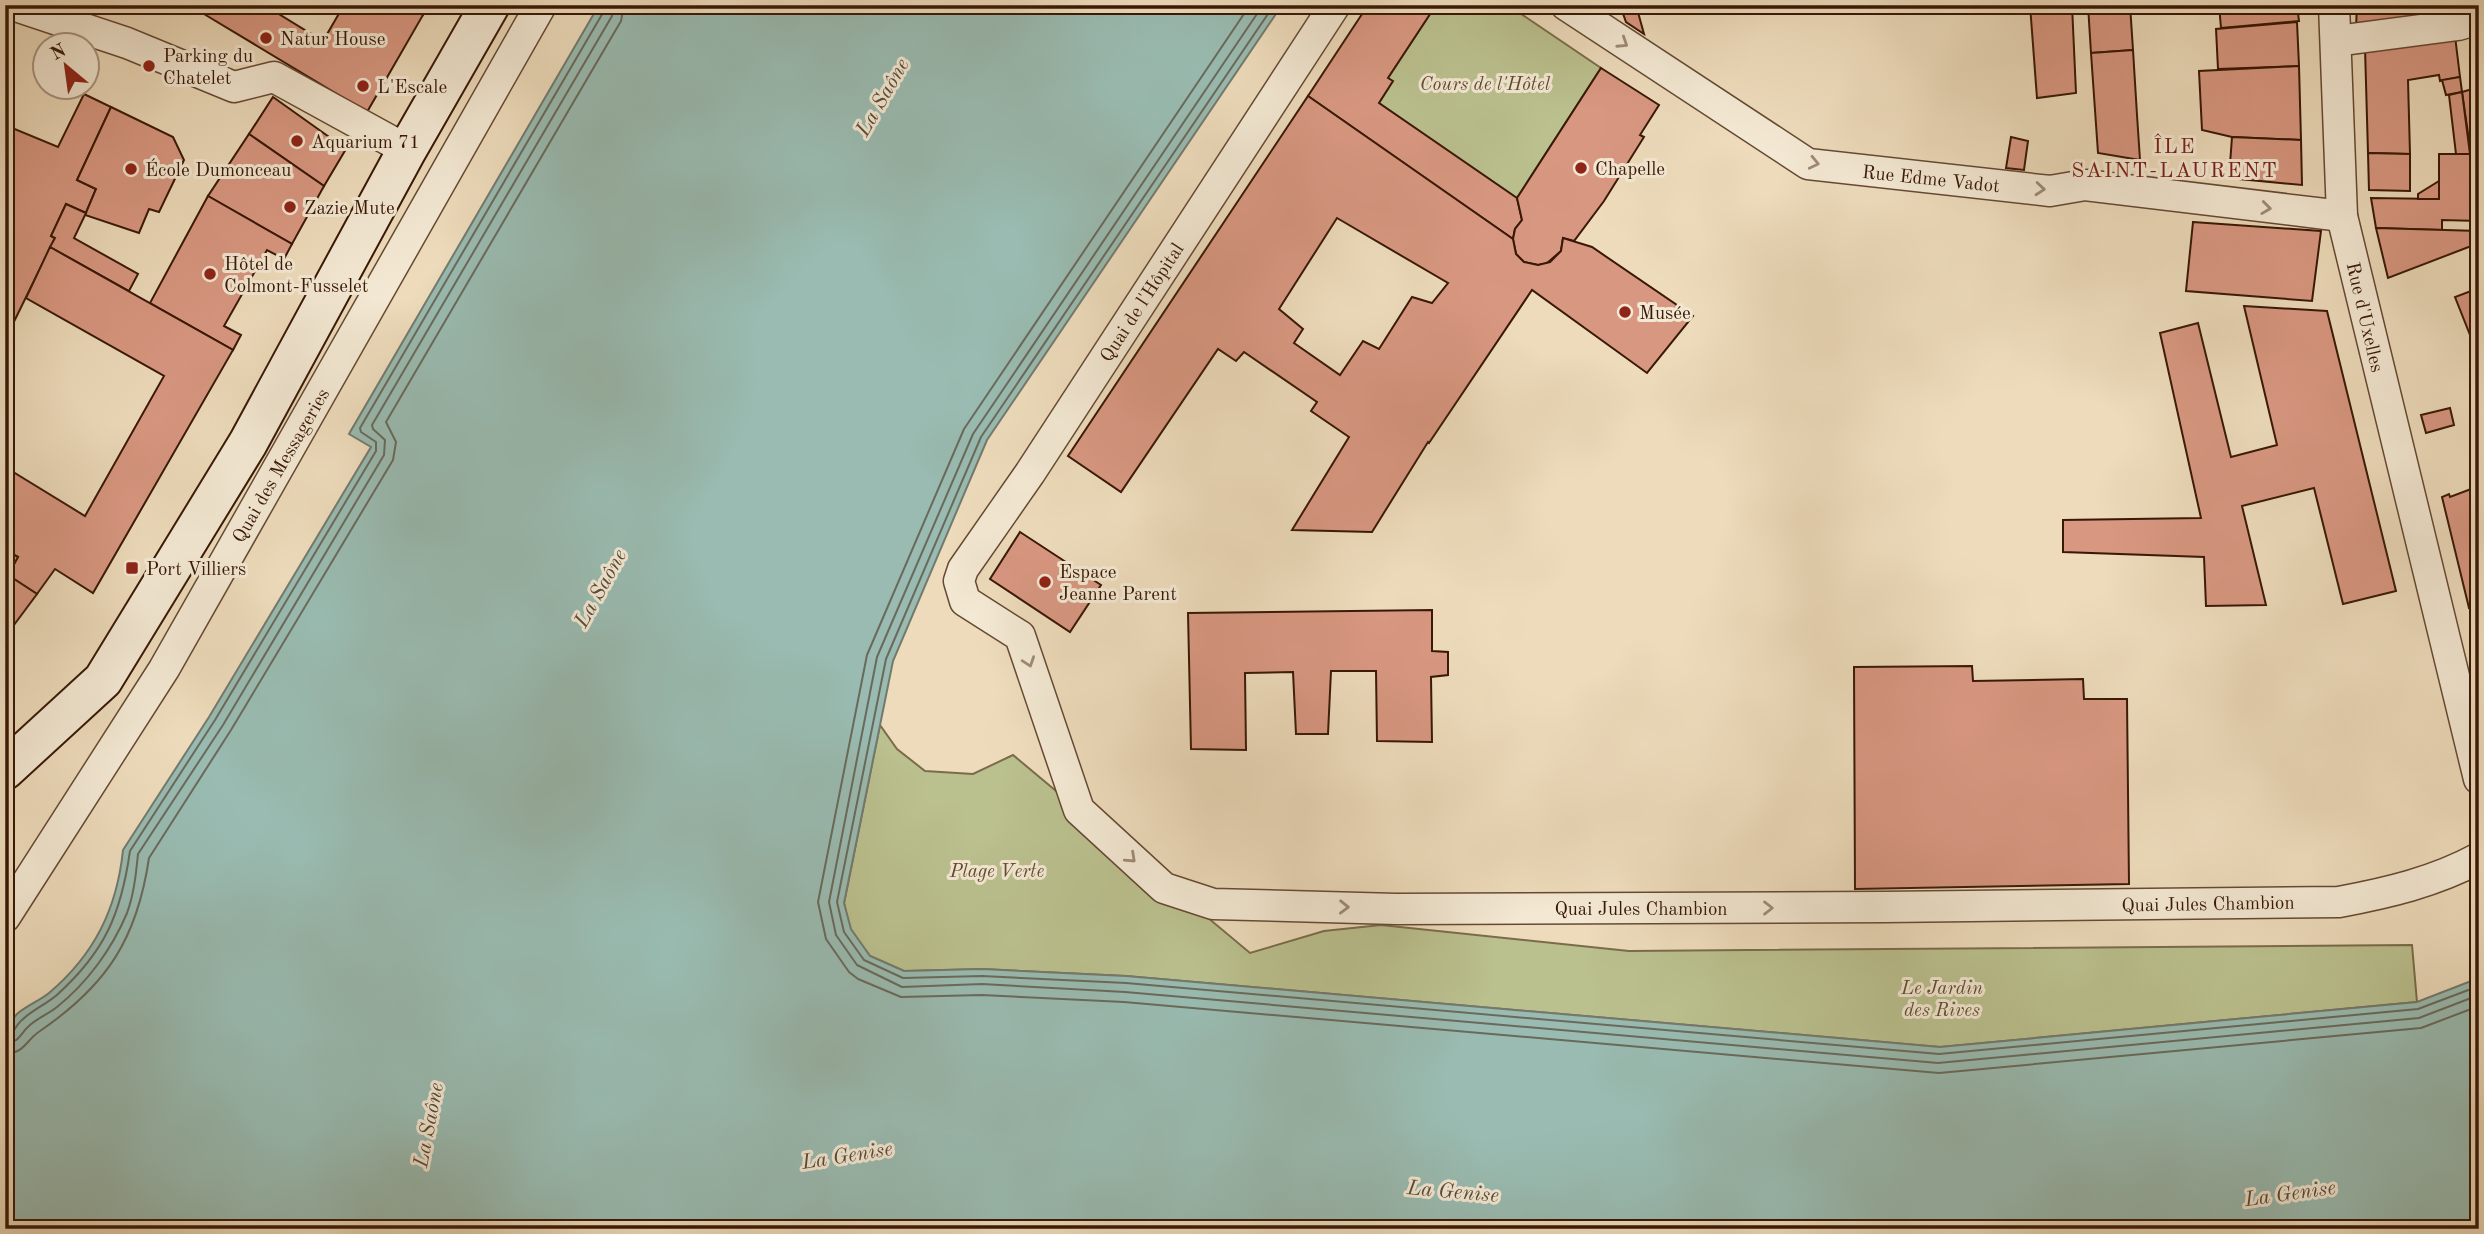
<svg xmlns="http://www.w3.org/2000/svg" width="2484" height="1234" font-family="'Old Standard TT',serif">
<rect width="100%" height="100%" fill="#eddbbb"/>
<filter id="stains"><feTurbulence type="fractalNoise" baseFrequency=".00286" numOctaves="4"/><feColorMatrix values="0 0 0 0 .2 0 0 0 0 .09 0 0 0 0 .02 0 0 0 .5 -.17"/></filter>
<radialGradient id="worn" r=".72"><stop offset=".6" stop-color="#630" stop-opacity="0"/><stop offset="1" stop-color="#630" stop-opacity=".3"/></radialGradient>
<!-- green -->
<g fill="#bac08e" stroke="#7a6c4a" stroke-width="2">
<polygon points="1436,5 1508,5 1601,68 1517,198 1379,103 1392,82 1388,78"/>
<polygon points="880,725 897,749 925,771 973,774 1013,755 1250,953 1324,931 1381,925 1629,951 2412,945 2417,1002 1940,1047 1126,976 982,969 904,971 870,956 850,929 844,903"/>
</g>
<!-- water -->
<path fill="#99bbb1" stroke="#737a6d" stroke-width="2" d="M599 5H1282L987 440 893 661 844 903 851 929 870 956 904 971 982 969 1126 976 1940 1047 2417 1002 2479 978V1229H5V1032C9 1026 12 1019 17 1014 26 1006 39 1001 49 993 94 955 117 909 123 850L209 717 371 447 349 434Z"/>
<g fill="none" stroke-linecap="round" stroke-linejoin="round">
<!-- shore -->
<g stroke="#696a5c" stroke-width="2">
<polyline points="1250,5 964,429 867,655 818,902 826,939 849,972 858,979 901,997 982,995 1124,1002 1939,1073 2421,1028 2479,1006"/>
<polyline points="1263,5 973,434 877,657 829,902 836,935 857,965 902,987 982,984 1125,992 1938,1063 2419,1018 2479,995"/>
<polyline points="1274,5 981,437 886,659 837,902 844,932 864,960 903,978 982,976 1126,983 1939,1054 2418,1009 2479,986"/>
<path d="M5 1035 12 1033C15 1029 18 1023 22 1020 32 1010 47 1004 58 994 105 951 121 914 130 851L215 720 376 451V442L361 432 360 428 604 11 605 5"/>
<path d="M5 1043C20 1043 20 1033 30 1025 38 1018 48 1014 57 1007 87 983 112 949 127 913 134 894 136 874 138 854L223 725 384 455 385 440 373 429 372 425 612 16 614 5"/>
<path d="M5 1054C25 1053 26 1040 40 1031 107 985 137 939 149 858L231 730 393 460 396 442 386 422 621 21 624 5"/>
</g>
</g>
<!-- building -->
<g fill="#d89781" stroke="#391806" stroke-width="2" fill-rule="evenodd">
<polygon points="203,5 264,5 323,41 344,5 405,5 423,15 367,112 199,11"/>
<polygon points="405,5 429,5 423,15"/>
<polygon points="1368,5 1436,5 1388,78 1393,81 1379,103 1517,198 1522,220 1515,229 1513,239 1308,96"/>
<polygon points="1620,5 1636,5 1644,34 1626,22"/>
<polygon points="2030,5 2072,5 2076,93 2037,98"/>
<polygon points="2088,5 2130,5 2133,50 2091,53"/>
<polygon points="2219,5 2297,5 2299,21 2221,28"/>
<polygon points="2357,5 2416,5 2415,20 2356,28"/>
<polygon points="2297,22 2299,66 2218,69 2216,29"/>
<polygon points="2455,36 2460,77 2440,81 2439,75 2408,80 2410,154 2368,153 2365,48"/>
<polygon points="2133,50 2137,115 2140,160 2098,153 2091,53"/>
<polygon points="2299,66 2301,140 2232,137 2202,130 2199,71"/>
<polygon points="1601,68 1659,105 1640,135 1644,137 1604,201 1574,241 1563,238 1561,251 1546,264 1538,265 1524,262 1516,254 1513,239 1515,229 1522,220 1517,198"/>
<polygon points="2460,77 2462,92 2446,95 2442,80"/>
<polygon points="2479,87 2479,211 2462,92"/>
<polygon points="2462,92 2470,154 2456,154 2449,95"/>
<polygon points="84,94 111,107 77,180 96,189 86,213 66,204 51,236 55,238 5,340 5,125 58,147"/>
<path d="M1308 96 1513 239 1516 254 1524 262 1538 265 1550 262 1561 251 1563 238 1592 247 1693 316 1647 373 1532 290 1429 443 1428 442 1372 532 1292 530 1349 437 1311 411 1317 402 1244 352 1236 361 1218 349 1121 492 1068 456ZM1337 218 1448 283 1432 303 1412 297 1379 349 1363 341 1340 375 1294 343 1303 329 1279 309Z"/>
<polygon points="273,97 346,149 324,186 249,134"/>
<polygon points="111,107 173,137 184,160 159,212 149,209 139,233 85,215 96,189 77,180"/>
<polygon points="249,134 324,186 292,244 208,196"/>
<polygon points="2011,137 2028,141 2024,170 2006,168"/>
<polygon points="2232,137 2301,140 2302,185 2229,178"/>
<polygon points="2368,153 2410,154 2410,191 2369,190"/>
<polygon points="2439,154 2470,154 2479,221 2442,220 2442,230 2376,228 2371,198 2439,199"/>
<polygon points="2439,181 2439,199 2418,199 2418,194"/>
<polygon points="208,196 292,244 284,259 267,250 224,326 241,335 233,350 150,303"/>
<polygon points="66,204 86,213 74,238 138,274 129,291 50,247 55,238 51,236"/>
<polygon points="2193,222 2321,231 2312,301 2186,291"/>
<polygon points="2376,228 2479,231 2479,243 2388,278"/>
<polygon points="50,247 233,350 93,593 55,569 37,594 8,575 18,557 5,550 5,467 85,516 164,376 26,298"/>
<polygon points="2479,288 2479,343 2474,345 2455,297"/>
<polygon points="2244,306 2327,311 2396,591 2343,604 2314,488 2242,506 2266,605 2206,606 2204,557 2063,552 2063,520 2201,518 2160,333 2198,323 2231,457 2277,445"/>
<polygon points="2450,408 2454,425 2426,433 2421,415"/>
<polygon points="2479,486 2479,605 2469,608 2442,497 2449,494 2450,497"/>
<polygon points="1020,532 1101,585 1070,632 990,579"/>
<polygon points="5,550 18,557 8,575 37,594 5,637"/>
<polygon points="1432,610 1432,651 1448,652 1448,675 1431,677 1432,742 1377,741 1376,671 1331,671 1328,734 1296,734 1293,672 1245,673 1246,750 1191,749 1188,613"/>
<polygon points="1972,666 1973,681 2083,679 2084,699 2127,699 2129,884 1855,889 1854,667"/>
</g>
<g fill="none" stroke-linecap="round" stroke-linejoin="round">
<!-- street casing -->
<g stroke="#664933" stroke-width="33">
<g id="street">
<polyline points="13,5 127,43 234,87 274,77 407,150"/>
<path d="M1335 5 1030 473 963 569 959 581 965 601 1020 636 1079 810 1164 888 1213 904 1396 909 1884 907 2339 902C2387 893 2435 882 2479 858"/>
<polyline points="1566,5 1808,164 2050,191 2085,185 2342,216"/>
<polyline points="2334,5 2342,216 2479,779"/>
<polyline points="2336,41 2458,25 2479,19"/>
<polyline points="5,917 164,669 541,5"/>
</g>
</g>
<!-- secondary casing -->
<g stroke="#391806" stroke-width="42">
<polyline id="secondary" points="5,770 103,680 248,443 407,150 490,5"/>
</g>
<!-- street -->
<use href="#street" stroke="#f3e8d3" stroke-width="30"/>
<!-- secondary -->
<use href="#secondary" stroke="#f3e8d3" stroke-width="38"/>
</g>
<!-- one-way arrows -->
<defs><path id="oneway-chevron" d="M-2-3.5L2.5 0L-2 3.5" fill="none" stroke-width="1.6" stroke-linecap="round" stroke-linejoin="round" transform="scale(1.75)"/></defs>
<g stroke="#9f8a77">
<use href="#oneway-chevron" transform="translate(1623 43) rotate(33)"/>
<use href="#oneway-chevron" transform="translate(1814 163) rotate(13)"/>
<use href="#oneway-chevron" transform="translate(2040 189) rotate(5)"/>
<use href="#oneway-chevron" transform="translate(2266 208) rotate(7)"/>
<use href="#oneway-chevron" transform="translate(1029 662) rotate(71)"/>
<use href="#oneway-chevron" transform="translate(1131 858) rotate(43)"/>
<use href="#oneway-chevron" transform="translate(1344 907) rotate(1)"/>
<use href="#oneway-chevron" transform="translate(1768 908)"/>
</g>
<!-- markers -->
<g fill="#8f2418" stroke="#f3e8d3" stroke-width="2.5">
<circle cx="266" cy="38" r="7"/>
<circle cx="149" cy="66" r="7"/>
<circle cx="363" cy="86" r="7"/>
<circle cx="297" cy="141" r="7"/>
<circle cx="1581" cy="168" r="7"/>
<circle cx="131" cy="169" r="7"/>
<circle cx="290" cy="207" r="7"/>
<circle cx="210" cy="274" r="7"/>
<circle cx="1625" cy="312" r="7"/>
<rect x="125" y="561" width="14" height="14" rx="3.5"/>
<circle cx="1045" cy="582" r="7"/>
</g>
<g text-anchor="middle" stroke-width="6" stroke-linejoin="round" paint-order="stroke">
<!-- poi labels -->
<g font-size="19" fill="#391806" stroke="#f3e8d3" text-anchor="start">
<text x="280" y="45">Natur House</text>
<text x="163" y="62">Parking du<tspan x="163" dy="22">Chatelet</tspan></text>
<text x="377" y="93">L'Escale</text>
<text x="311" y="148">Aquarium 71</text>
<text x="1595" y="175">Chapelle</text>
<text x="145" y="176">École Dumonceau</text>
<text x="304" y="214">Zazie Mute</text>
<text x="224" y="270">Hôtel de<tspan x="224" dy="22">Colmont-Fusselet</tspan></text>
<text x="1639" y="319">Musée</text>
<text x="146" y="575">Port Villiers</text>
<text x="1059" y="578">Espace<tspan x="1059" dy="22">Jeanne Parent</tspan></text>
</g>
<!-- park labels -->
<g font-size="19" font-style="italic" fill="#604a2f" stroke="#f3e8d3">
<text x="1485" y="90">Cours de l'Hôtel</text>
<text x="997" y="877">Plage Verte</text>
<text x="1942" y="994">Le Jardin<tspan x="1942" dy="22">des Rives</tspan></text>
</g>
<!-- street labels -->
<g font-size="19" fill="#391806" stroke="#f3e8d3">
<text transform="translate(1931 178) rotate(6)" y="7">Rue Edme Vadot</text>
<text transform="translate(1141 302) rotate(-57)" y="7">Quai de l'Hôpital</text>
<text transform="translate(2366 317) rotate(77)" y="7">Rue d'Uxelles</text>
<text transform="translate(280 465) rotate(-60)" y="7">Quai des Messageries</text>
<text transform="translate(2208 903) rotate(-1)" y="7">Quai Jules Chambion</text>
<text x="1641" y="915">Quai Jules Chambion</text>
</g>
<!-- water labels -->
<g font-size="21" font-style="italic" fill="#564939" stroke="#f3e8d3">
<text transform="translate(882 97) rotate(-60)" y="7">La Saône</text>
<text transform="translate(600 588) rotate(-61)" y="7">La Saône</text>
<text transform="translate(428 1125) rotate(-79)" y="7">La Saône</text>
<text transform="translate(847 1155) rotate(-9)" y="7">La Genise</text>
<text transform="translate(1453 1191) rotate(5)" y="7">La Genise</text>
<text transform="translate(2290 1193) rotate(-8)" y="7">La Genise</text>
</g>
<!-- neighbourhood labels -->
<g font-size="21" letter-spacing="2" fill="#7a1f14" stroke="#f3e8d3">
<text x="2175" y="153">ÎLE<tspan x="2175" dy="24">SAINT-LAURENT</tspan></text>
</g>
</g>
<!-- margin -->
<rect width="2484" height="1234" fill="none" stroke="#eddbbb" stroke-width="28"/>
<rect x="7" y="7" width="2470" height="1220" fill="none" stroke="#391806" stroke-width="3.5"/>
<rect x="14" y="14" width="2456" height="1206" fill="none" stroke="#391806" stroke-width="2"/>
<!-- north arrow -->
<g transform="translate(66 66) rotate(331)"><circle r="33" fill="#f3e8d3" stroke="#a99581" stroke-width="2"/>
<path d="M0-5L12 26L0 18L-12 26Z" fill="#8f2418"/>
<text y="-10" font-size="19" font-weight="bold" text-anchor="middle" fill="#391806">N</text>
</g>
<rect width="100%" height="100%" filter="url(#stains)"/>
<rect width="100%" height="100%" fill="url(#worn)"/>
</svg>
